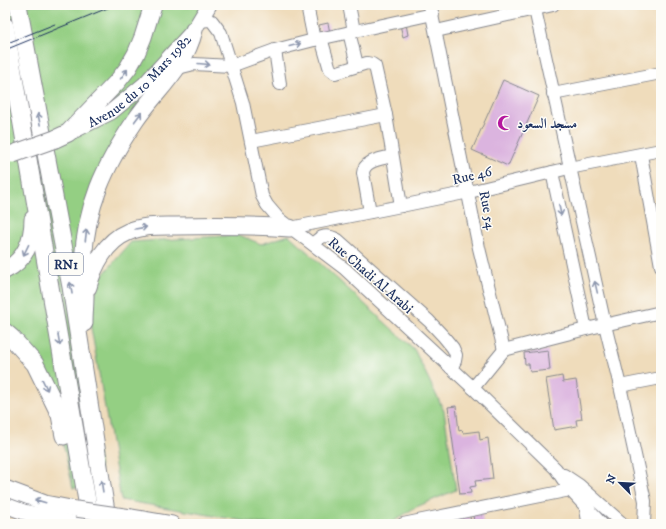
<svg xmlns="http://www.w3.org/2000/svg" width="666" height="529" font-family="'IM FELL DW Pica',Amiri,serif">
<rect width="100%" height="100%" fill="#fdfcf7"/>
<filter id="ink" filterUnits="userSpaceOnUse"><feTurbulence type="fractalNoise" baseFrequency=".025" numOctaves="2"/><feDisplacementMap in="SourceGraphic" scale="8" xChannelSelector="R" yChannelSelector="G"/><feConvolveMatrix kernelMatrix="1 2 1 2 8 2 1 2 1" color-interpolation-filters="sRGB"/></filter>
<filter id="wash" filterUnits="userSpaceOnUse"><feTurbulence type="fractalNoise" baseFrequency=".012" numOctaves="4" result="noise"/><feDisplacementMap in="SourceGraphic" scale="16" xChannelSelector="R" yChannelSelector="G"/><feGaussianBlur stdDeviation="0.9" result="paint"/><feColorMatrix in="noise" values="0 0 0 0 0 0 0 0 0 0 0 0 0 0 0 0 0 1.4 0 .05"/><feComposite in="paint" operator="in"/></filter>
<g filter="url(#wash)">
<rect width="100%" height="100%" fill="#efdcbb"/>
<!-- green -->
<g fill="#94cf83" stroke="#587f70">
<polygon points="5,5 205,5 92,193 78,306 102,483 73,488 52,392 5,337"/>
<polygon points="239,235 261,244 289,235 414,349 444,411 456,490 414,508 390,524 262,524 121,500 88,310 102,276 131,242"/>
</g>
<g id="blocks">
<!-- building -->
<g fill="#dbb4df">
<polygon points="328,23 330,33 321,35 319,25"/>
<polygon points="406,24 408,35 403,37 400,25"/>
<polygon points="503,80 539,96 508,166 472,150"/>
<polygon points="548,350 550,370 530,372 529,364 525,364 524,353"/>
<polygon points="562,376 563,382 576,380 582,419 576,420 577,426 554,430 546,379"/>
<polygon points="456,406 459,431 462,430 463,433 479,431 480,440 488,438 493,479 475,481 476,486 470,487 471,493 460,494 448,407"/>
<polygon points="482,513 483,524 474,524 473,514"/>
<polygon points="470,516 471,524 452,524 451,518"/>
</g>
</g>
</g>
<g filter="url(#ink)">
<use href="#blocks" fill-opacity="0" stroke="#85868c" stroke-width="1"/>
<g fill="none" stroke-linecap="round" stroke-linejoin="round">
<!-- minor casing -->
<g stroke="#85868c" stroke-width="14">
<g id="minor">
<polyline points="307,5 314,40"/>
<polyline points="349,5 354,31"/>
<polyline points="430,5 479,248 504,350"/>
<polyline points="534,5 605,325 620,386 645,501 644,524"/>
<polyline points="200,21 209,20 212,21 221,33 243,103 262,196 267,205 279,219 345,269 473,388 556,469 570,490 602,524"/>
<polyline points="436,31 553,5"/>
<polyline points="349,32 357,65"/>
<polyline points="321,38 329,66 330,69 335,73 367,63 372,64 375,66 386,115 401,206"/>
<polyline points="275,50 280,84"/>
<polyline points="178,68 194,64 231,66 275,50 314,40 433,14"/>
<polyline points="553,94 661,73"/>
<polyline points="251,141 386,115"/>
<polyline points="641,155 661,266"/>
<polyline points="552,172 586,329"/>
<path d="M370 212 363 173C364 160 382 159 392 156"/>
<polyline points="290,228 401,206 469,192 569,168 661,150"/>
<path d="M313 244C321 235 327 234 338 240L429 321 444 337 453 348 456 355 455 361 451 368"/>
<polyline points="620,386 661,378"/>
<polyline points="473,388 504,350 586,329 661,312"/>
<polyline points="564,475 579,485 623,524"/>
<polyline points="403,524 570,490"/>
</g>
</g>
<!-- major casing -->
<g stroke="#85868c" stroke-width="17">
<g id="major">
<path id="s1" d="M73 131 111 112 145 84 194 30 209 5"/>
<polyline points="5,488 45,503 76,509"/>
<polyline points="5,505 24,512 77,524"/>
<polyline points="587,506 590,524"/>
<polyline points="131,517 172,524"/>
</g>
</g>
<!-- highway casing -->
<g stroke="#85868c" stroke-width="19">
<g id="highway">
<polyline points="18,5 71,287 108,524"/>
<polyline points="5,26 91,524"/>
<polyline points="55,139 68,133 117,82 128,68 136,54 143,37 153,5"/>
<path d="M5 270C25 261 33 240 33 219"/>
<path d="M88 287C93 266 106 241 128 232 143 225 161 226 176 226 214 225 252 225 290 228"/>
<path d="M84 323C84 314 85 305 85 296 84 284 83 274 83 262 86 206 104 167 135 121 156 90 185 68 194 30"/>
<polyline points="5,332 12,338 35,364 60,415 64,436"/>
</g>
</g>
<!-- minor -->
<use href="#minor" stroke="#fff" stroke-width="12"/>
<!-- major -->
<use href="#major" stroke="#fff" stroke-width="15"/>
<!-- highway -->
<use href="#highway" stroke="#fff" stroke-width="17"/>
<!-- tram -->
<g stroke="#1b2f5e" stroke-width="1">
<polyline points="5,44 55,24"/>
<polyline points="5,50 115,5"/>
</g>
<!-- major-bridge casing -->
<g stroke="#85868c" stroke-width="17" stroke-linecap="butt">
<polyline id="major-bridge" points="76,509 131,517"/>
</g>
<!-- highway-bridge casing -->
<g stroke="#85868c" stroke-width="19" stroke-linecap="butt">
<polyline id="highway-bridge" points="13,154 55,139"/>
</g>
<!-- major-bridge -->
<use href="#major-bridge" stroke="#fff" stroke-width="15"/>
<!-- highway-bridge -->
<use href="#highway-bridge" stroke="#fff" stroke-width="17"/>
</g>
<!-- one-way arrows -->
<defs><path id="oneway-shaft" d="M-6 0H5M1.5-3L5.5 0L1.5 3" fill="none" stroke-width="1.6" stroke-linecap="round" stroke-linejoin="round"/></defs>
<g stroke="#8d97ae">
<use href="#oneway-shaft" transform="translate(295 45) rotate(-15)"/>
<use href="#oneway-shaft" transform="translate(204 64) rotate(5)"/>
<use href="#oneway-shaft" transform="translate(124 74) rotate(-54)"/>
<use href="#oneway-shaft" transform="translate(138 117) rotate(-53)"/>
<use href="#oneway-shaft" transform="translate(39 119) rotate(-101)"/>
<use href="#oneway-shaft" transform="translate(560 210) rotate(78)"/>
<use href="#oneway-shaft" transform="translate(141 228) rotate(-10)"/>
<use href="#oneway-shaft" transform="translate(86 235) rotate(-83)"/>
<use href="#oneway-shaft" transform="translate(26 250) rotate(116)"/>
<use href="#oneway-shaft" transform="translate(596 287) rotate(-103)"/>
<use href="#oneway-shaft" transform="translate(71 288) rotate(-100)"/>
<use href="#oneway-shaft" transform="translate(59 340) rotate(80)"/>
<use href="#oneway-shaft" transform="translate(45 385) rotate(64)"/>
<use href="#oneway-shaft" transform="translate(102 486) rotate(-99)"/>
<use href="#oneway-shaft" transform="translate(40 501) rotate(-164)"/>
</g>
</g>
<!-- icons -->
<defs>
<g id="mosque-bare" transform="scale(1.2)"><path d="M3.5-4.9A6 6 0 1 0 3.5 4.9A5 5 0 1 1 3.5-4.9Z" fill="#b5179e" stroke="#fdfcf7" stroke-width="2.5" paint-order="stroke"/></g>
</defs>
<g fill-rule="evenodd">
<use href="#mosque-bare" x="505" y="123"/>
</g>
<g text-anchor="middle" stroke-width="3" stroke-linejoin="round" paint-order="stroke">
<!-- shield labels -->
<rect fill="#fdfcf7" stroke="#5f6c8c" stroke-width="1" x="49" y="253" width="34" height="22" rx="3"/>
<g font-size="13" font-weight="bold" fill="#1b2f5e">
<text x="66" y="269">RN1</text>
</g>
<!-- street labels -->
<g font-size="14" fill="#1b2f5e" stroke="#fdfcf7">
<text dy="5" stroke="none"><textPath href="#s1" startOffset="84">Avenue du 10 Mars 1982</textPath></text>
<text transform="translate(472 175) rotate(-13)" y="5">Rue 46</text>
<text transform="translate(488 210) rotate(79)" y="5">Rue 54</text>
<text transform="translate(371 275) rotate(41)" y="5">Rue Chadi Al Arabi</text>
</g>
<!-- poi labels -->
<g font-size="14" font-weight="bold" fill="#1b2f5e" stroke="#fdfcf7" text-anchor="start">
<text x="517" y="128">مسجد السعود</text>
</g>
</g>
<!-- margin -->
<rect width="666" height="529" fill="none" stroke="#fdfcf7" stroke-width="20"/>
<!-- north arrow -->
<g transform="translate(620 483) rotate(294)" stroke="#fdfcf7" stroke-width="3" paint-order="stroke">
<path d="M0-3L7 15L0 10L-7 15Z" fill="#1b2f5e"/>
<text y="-6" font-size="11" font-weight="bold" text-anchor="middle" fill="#1b2f5e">N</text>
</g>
</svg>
